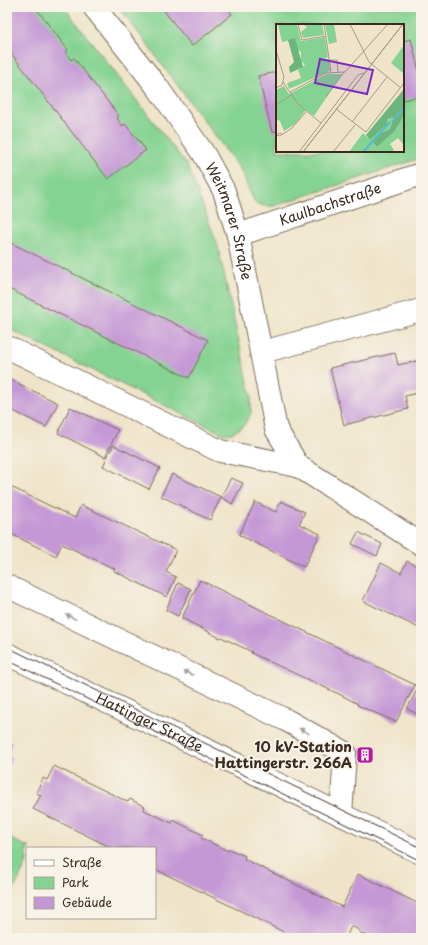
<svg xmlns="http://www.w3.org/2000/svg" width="428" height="945" font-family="'Playpen Sans',sans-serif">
<rect width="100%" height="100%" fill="#f7f3e8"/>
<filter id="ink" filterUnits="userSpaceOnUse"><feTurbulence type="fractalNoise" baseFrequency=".025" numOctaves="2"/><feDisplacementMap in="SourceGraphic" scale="8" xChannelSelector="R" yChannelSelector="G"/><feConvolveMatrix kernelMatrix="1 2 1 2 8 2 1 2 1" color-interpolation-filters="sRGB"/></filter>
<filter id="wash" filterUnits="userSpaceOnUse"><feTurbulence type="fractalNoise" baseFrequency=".012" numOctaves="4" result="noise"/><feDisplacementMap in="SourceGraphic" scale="16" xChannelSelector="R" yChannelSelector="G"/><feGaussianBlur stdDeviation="0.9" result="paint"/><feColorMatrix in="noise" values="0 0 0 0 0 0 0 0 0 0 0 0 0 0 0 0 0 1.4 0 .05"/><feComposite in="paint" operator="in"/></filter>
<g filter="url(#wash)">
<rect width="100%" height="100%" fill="#efe4c9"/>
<!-- green -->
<g fill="#85d392" stroke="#607e58" fill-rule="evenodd">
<polygon points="7,7 64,7 187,165 217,243 251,395 251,413 244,425 233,433 223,434 7,328"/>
<path d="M119 7H421V158L274 206H264L255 203 240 169ZM277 25H403V151H277Z"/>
<polygon points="7,837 30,848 27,848 27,862 7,904"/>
</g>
<g id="blocks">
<!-- building -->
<g fill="#c497d5">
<polygon points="7,7 35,7 68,50 65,52 71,60 74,58 119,116 117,118 122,126 125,124 146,150 108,179 7,48"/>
<polygon points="164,7 226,7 232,14 192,46 164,11 167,10"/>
<polygon points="411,39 421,80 421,96 403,100 403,41"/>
<polygon points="277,72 277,131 272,132 258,76"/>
<polygon points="7,241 208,340 189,378 7,288"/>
<polygon points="417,347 421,347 421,359 420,359"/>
<polygon points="395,353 398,365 421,360 421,392 405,396 408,409 344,425 330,368"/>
<polygon points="7,378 58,403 46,427 7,408"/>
<polygon points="70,407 118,430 105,457 58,433"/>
<polygon points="113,445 160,468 149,489 103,466"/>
<polygon points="172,474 221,497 231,478 243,483 232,504 221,497 210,520 161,496"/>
<polygon points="7,485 75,518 81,505 176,550 166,572 176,577 167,597 114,571 115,569 62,544 56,556 7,532"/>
<polygon points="281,501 305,512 299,524 320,534 304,567 239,535 255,502 276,512"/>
<polygon points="358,532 382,544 377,556 352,544"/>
<polygon points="407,561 421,568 421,629 363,601 381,563 401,573"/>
<polygon points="200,580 415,685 396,722 357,705 358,704 343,696 251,653 252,652 221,637 220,638 182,618"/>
<polygon points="178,583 191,589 178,616 166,610"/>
<polygon points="416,692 421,694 421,713 420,715 407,709"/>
<polygon points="7,741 12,744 7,755"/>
<polygon points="360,748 373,755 370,761 357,754"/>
<polygon points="7,756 12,758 7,768"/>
<polygon points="54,766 128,802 130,799 145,807 144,810 172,823 173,820 203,835 201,838 228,851 229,849 245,856 244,859 342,907 358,874 421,905 421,938 370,938 359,932 359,930 351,926 346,938 296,938 155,869 155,848 112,848 33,809 41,795 36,793 43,778 47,780"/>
</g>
</g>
</g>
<g filter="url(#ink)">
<use href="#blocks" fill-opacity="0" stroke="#7a6b5a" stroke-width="1"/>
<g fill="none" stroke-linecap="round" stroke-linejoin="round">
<!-- minor casing -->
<g stroke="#7a6b5a" stroke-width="24">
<g id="minor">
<path id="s1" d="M94 7 158 88 204 154 224 191 238 235 276 429 298 466 421 544"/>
<path id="s2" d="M238 235 421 174"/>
<polyline points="7,347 220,451 298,466"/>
<polyline points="262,352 421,310"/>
<polyline points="7,586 286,720 345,753 341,815"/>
</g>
</g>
<!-- major casing -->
<g stroke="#7a6b5a" stroke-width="24">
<g id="major">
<path id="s3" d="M7 654 421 853"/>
</g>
</g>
<!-- minor -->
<use href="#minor" stroke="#fff" stroke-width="22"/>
<!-- major -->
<use href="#major" stroke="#fff" stroke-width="22"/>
<!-- tram -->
<g stroke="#3b2a1e" stroke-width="1">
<polyline points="7,647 421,848"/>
<polyline points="7,660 421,861"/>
</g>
</g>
<!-- one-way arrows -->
<defs><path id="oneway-solid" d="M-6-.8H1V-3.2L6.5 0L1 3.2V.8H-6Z"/></defs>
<g fill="#a79f9a">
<use href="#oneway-solid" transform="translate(71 617) rotate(-154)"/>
<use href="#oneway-solid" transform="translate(188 673) rotate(-155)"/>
<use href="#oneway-solid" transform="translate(304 731) rotate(-151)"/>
</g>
</g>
<!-- icons -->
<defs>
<g id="building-square" transform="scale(0.9)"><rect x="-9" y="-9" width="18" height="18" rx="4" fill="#b5179e" stroke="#f7f3e8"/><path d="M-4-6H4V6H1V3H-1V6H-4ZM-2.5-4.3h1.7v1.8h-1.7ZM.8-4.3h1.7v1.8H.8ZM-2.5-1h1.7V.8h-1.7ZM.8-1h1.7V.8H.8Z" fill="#fff"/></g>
</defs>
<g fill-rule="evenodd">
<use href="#building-square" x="365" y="755"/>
</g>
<g text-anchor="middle" stroke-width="4" stroke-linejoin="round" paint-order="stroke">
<!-- street labels -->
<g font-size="14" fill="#3b2a1e" stroke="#f7f3e8">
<text dy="5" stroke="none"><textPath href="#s2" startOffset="97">Kaulbachstraße</textPath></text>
<text dy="5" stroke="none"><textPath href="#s1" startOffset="256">Weitmarer Straße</textPath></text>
<text dy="5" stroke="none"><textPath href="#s3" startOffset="158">Hattinger Straße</textPath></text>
</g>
<!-- poi labels -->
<g font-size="14" font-weight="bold" fill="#3b2a1e" stroke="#f7f3e8" text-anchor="end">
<text x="352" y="752">10 kV-Station<tspan x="352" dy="16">Hattingerstr. 266A</tspan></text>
</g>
</g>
<!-- overview -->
<g transform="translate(276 24)">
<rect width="128" height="128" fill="#efe4c9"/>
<path d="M2 0H21L25 17 49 13 52 33 48 35H53L54 47 13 65 11 59 25 54 22 46 29 41 25 37V28L21 25 19 15 6 18ZM27 0H46L48 11 27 14 25 8 31 3ZM49 0H58L61 18 53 20ZM128 21V47L127 49 115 39ZM51 50H66L38 92 30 86 19 100 8 107 4 97 0 95V66L8 62 13 70ZM114 92 118 93 114 105 97 119 101 123 118 108 128 92V121L122 114 114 120 118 126 115 128H73L87 109 94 116Z" fill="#85d392"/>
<path d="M19 14 27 43 14 49 13 43 18 38 12 16ZM128 65V92L118 108 101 123 97 119 102 111 114 105 118 93 111 95V100L94 116 90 111Z" fill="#6cb57c"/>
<path fill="none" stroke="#56bad4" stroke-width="2" d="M116 98 128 83M87 128 114 98"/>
<path fill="none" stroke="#a79a85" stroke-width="1" d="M22 0 26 16 50 12M48 0 55 48M74 0 93 38 125 64M0 26 8 53 6 61 0 64M54 36H61L62 48M7 58 22 80 45 99M14 68 50 49 69 48 112 0M50 73 68 48M0 81 15 71M60 85 90 108 128 59M76 98 111 53M6 110 3 109 1 111 4 112 16 104 30 88M23 128 82 51 88 49M27 128 127 0M27 128 127 0M57 128 79 101"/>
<path fill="#7b2cbf" fill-opacity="0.15" stroke="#7b2cbf" stroke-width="2" d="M44 35 97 46 91 70 39 59Z"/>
<rect width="128" height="128" fill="none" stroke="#3b2a1e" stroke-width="2"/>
</g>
<!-- margin -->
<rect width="428" height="945" fill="none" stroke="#f7f3e8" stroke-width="24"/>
<!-- legend -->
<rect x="26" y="847" width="130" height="72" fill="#f7f3e8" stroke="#aca397"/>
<rect x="34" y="860" width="20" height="6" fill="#ffffff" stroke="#aca397"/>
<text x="62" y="867" font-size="12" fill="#3b2a1e">Straße</text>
<rect x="34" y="877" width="20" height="12" fill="#85d392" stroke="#aca397"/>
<text x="62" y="887" font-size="12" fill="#3b2a1e">Park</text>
<rect x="34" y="897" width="20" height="12" fill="#c497d5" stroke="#aca397"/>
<text x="62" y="907" font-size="12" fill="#3b2a1e">Gebäude</text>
</svg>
